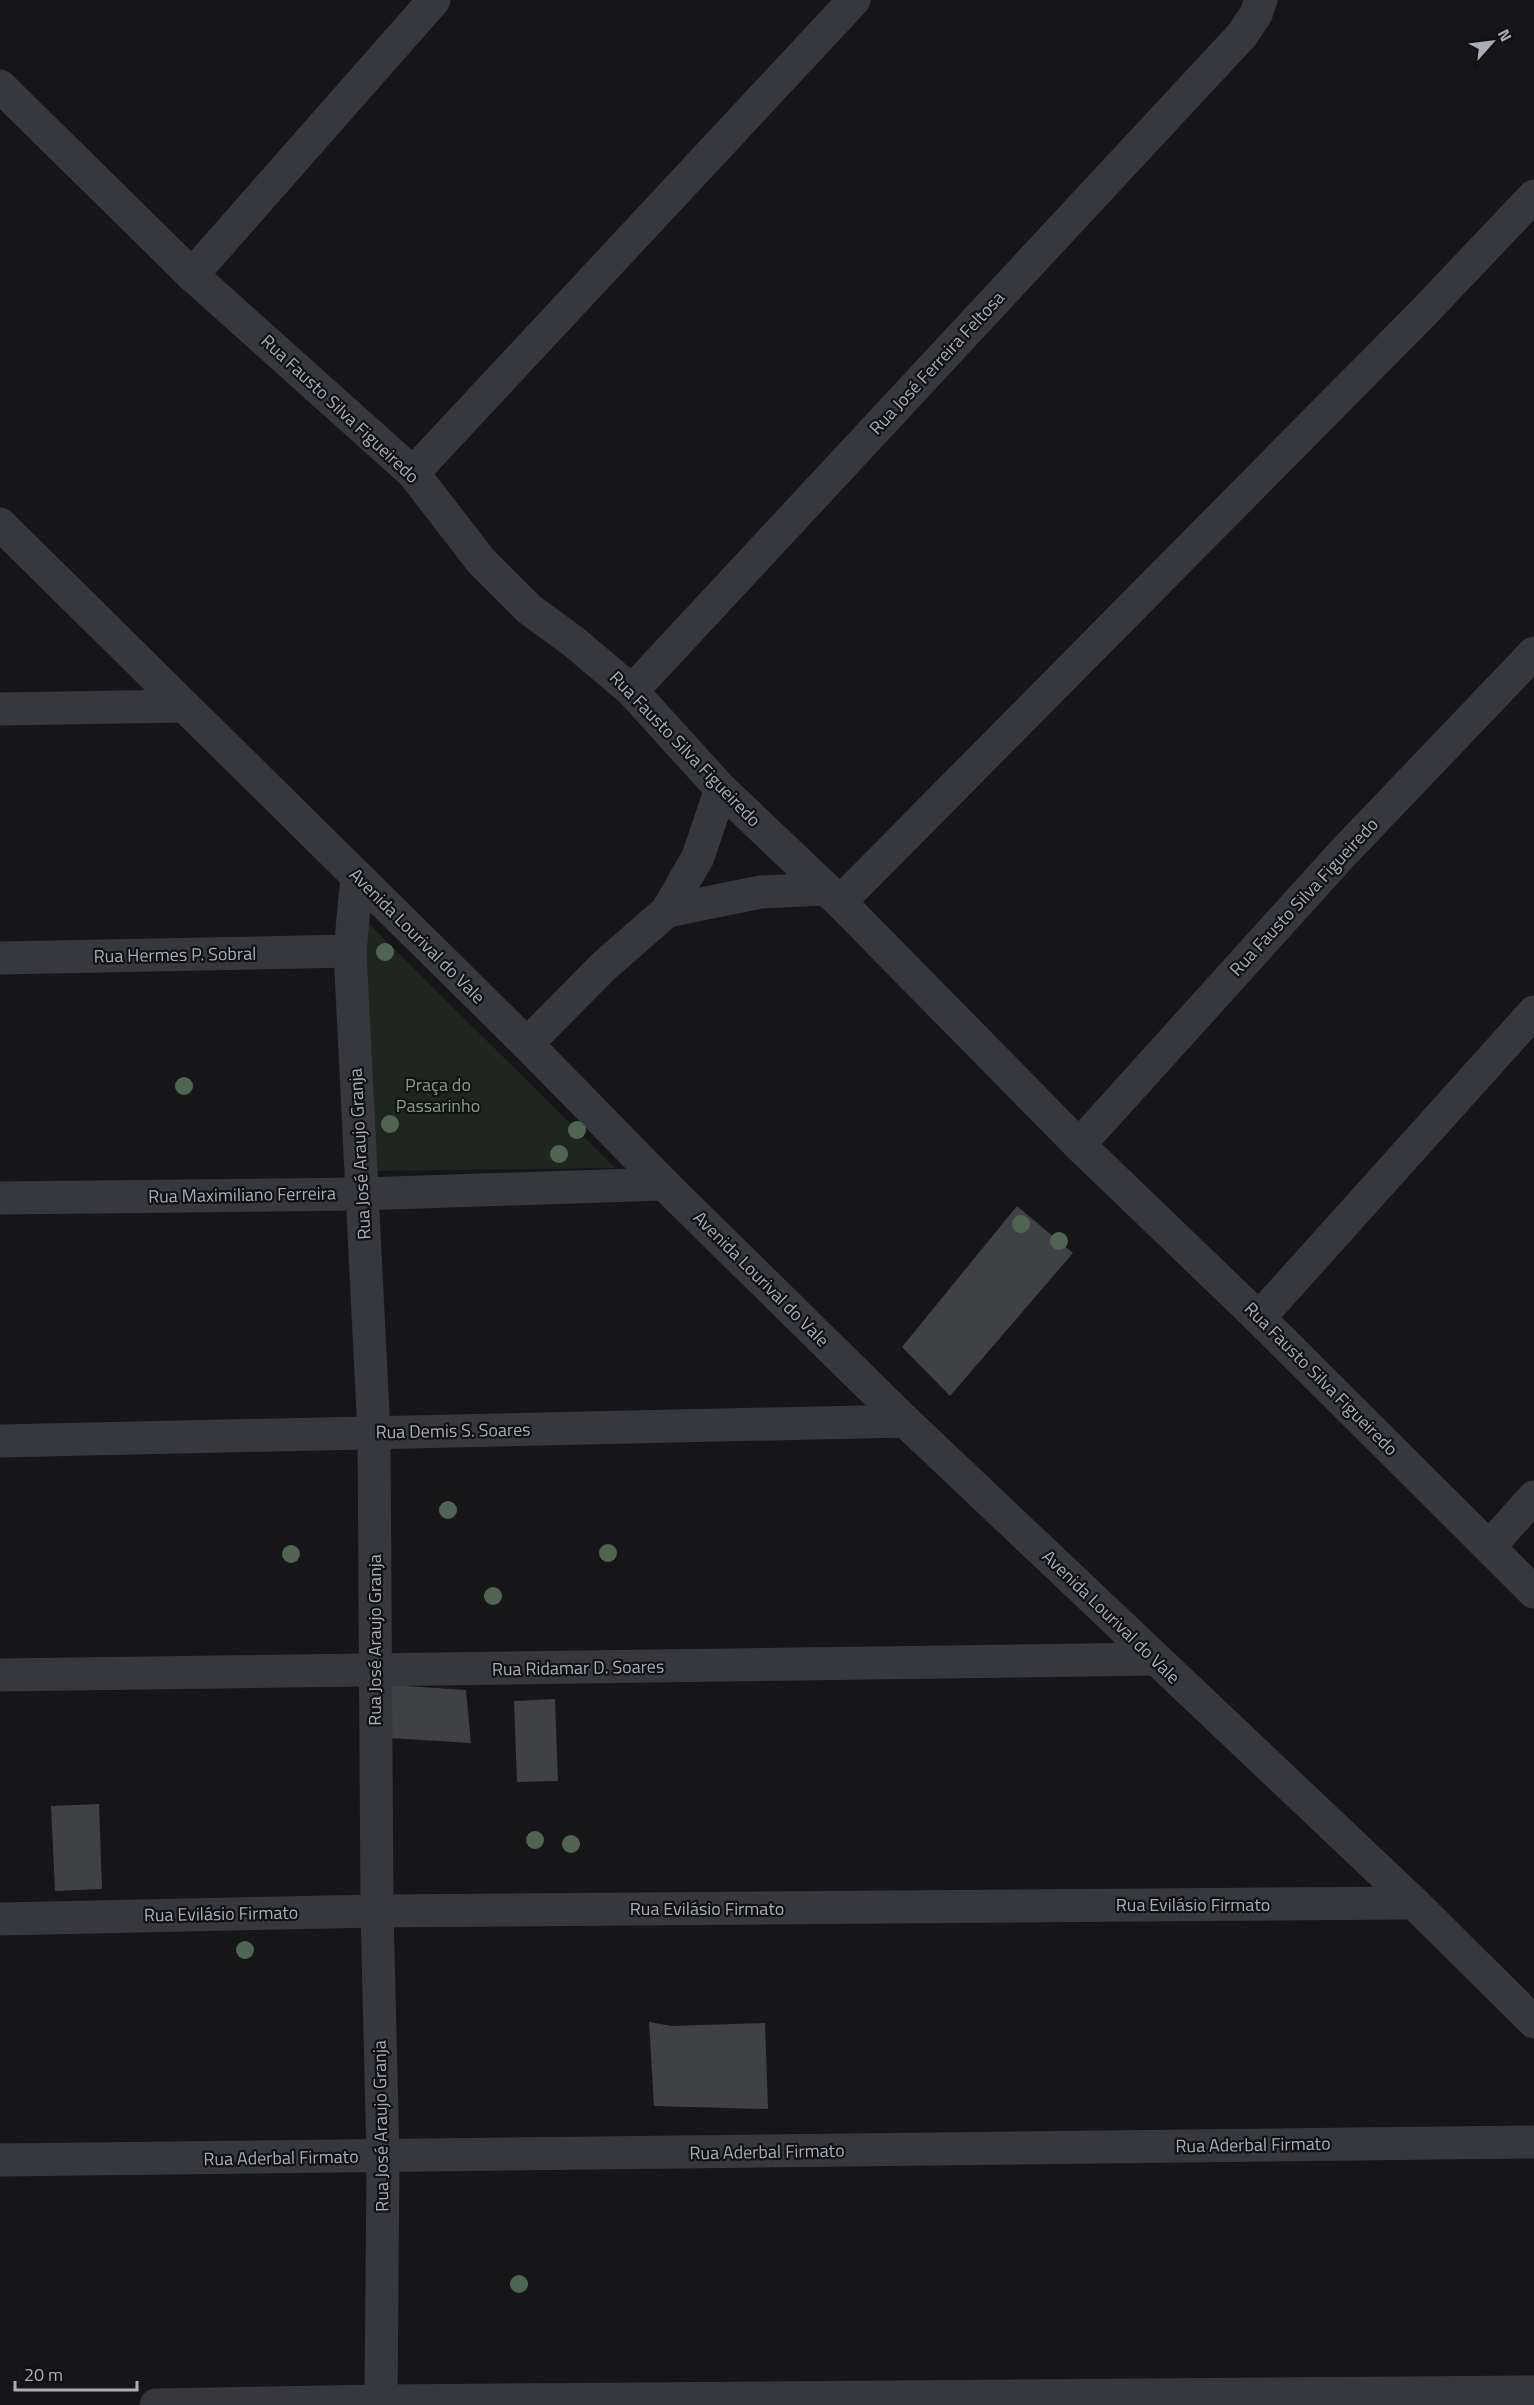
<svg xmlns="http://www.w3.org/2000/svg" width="1534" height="2405" font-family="'Titillium Web',sans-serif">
<rect width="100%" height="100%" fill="#161618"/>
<!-- green -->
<polygon fill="#1e261f" points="364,919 615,1168 364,1171"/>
<!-- building -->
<g fill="#404145">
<polygon points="1017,1206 1073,1253 950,1396 902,1347"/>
<polygon points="391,1685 466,1690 471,1743 389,1738"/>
<polygon points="555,1699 558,1781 517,1782 514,1701"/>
<polygon points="99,1804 102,1889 55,1891 51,1806"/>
<polygon points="649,2022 672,2026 765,2023 768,2109 654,2106"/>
</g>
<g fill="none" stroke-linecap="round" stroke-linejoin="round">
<!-- street -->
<g stroke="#37383d" stroke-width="33">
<polyline points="0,86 192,275 413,473 481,561 529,609 574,642 632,691 721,789 840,902 1079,1145 1259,1318 1534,1592"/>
<polyline points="192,275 434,0"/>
<polyline points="413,473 854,0"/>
<polyline points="0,524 527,1044 664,1184 905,1421 1414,1903 1534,2022"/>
<polyline points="632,691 1242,35 1256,14 1261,0"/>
<polyline points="0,709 184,706"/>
<polyline points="357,876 350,951 374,1433 377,1911 383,2157 381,2405"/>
<polyline points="840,902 1423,313 1534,196"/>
<polyline points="667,911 761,892 826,889"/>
<polyline points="0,958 350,951"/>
<polyline points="527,1044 604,966 667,911 698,857 721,789"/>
<polyline points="1079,1145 1342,854 1534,653"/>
<polyline points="0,1198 362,1194 664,1184"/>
<polyline points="1259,1318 1534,1012"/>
<polyline points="0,1441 905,1421"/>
<polyline points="1490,1546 1534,1497"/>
<polyline points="0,1675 1155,1659"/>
<polyline points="0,1919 377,1911 1414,1903"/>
<polyline points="0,2160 1534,2142"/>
<polyline points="156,2405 381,2401 1534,2392"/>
</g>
</g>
<!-- trees -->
<g fill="#506452">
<circle cx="385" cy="952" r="9"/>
<circle cx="184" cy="1086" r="9"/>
<circle cx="390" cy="1124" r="9"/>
<circle cx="577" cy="1130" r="9"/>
<circle cx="559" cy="1154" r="9"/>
<circle cx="1021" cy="1224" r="9"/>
<circle cx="1059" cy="1241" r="9"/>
<circle cx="448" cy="1510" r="9"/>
<circle cx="608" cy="1553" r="9"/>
<circle cx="291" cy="1554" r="9"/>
<circle cx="493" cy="1596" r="9"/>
<circle cx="535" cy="1840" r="9"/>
<circle cx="571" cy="1844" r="9"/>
<circle cx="245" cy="1950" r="9"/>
<circle cx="519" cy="2284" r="9"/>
</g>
<g text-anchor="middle" stroke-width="4.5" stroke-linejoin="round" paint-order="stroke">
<!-- street labels -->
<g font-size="18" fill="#a8adb8" stroke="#111113">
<text transform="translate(937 363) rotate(-47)" y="6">Rua José Ferreira Feltosa</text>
<text transform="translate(340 409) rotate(43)" y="6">Rua Fausto Silva Figueiredo</text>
<text transform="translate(685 749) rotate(46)" y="6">Rua Fausto Silva Figueiredo</text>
<text transform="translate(1304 897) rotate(-47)" y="6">Rua Fausto Silva Figueiredo</text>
<text transform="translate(417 936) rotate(45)" y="6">Avenida Lourival do Vale</text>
<text transform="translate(175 955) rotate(-1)" y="6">Rua Hermes P. Sobral</text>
<text transform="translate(360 1154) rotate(-93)" y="6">Rua José Araujo Granja</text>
<text transform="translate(242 1195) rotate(-1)" y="6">Rua Maximiliano Ferreira</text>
<text transform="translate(761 1279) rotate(45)" y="6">Avenida Lourival do Vale</text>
<text transform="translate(1321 1379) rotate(45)" y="6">Rua Fausto Silva Figueiredo</text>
<text transform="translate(453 1431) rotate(-1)" y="6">Rua Demis S. Soares</text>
<text transform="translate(1111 1617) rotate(44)" y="6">Avenida Lourival do Vale</text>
<text transform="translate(375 1640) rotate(-90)" y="6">Rua José Araujo Granja</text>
<text transform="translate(578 1668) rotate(-1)" y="6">Rua Ridamar D. Soares</text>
<text x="1193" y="1911">Rua Evilásio Firmato</text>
<text x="707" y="1915">Rua Evilásio Firmato</text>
<text transform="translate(221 1914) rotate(-1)" y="6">Rua Evilásio Firmato</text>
<text transform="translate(381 2126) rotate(-91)" y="6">Rua José Araujo Granja</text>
<text transform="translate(1253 2145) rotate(-1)" y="6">Rua Aderbal Firmato</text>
<text transform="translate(767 2152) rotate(-1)" y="6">Rua Aderbal Firmato</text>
<text transform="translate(281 2158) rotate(-1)" y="6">Rua Aderbal Firmato</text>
</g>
<!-- park labels -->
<g font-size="18" fill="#7fa381" stroke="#111113">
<text x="438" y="1091">Praça do<tspan x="438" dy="21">Passarinho</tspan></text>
</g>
</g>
<!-- north arrow -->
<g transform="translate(1492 42) rotate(62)" stroke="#111113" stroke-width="4.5" paint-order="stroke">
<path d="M0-4.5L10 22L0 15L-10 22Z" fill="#a8adb8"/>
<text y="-9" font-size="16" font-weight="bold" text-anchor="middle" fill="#a8adb8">N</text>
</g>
<!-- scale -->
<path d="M15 2381v9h122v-9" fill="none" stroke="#a8adb8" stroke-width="3"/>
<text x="24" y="2381" font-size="18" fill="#a8adb8" stroke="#111113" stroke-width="4.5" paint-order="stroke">20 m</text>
</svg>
